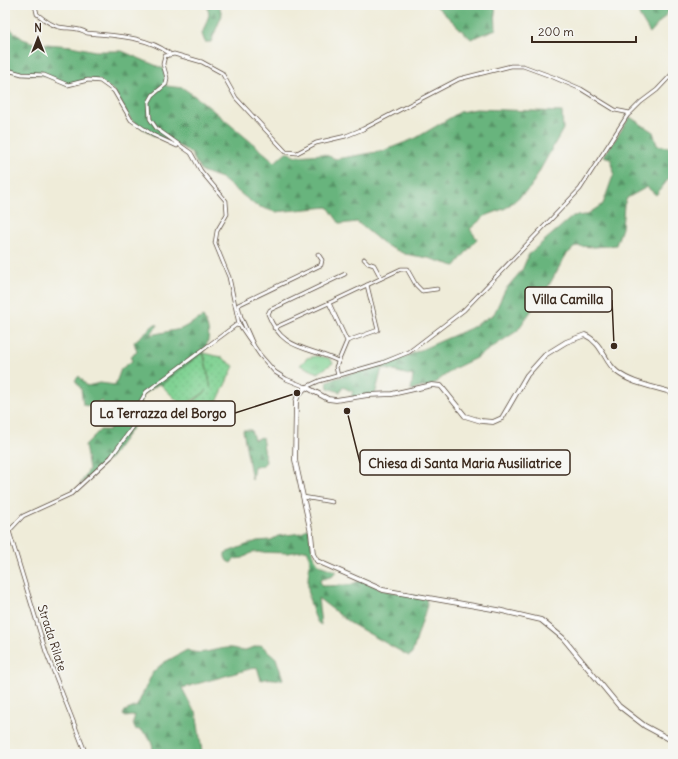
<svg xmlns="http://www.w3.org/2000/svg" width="678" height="759" font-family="Delius,sans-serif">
<defs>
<pattern id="grass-dots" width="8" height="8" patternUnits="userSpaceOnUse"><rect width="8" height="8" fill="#80d293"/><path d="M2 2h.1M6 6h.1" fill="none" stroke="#70b47e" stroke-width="1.8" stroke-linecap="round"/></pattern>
<pattern id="forest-firs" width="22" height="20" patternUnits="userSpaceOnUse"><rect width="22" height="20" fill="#68b47d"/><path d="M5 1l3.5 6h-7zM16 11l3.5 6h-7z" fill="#579366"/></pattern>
<pattern id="park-tufts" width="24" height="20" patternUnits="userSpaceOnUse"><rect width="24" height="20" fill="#80d293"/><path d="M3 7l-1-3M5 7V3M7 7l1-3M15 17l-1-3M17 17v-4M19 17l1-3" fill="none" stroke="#70b47e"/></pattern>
</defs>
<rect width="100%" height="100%" fill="#f6f6f2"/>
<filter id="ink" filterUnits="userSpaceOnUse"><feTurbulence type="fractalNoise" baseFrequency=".025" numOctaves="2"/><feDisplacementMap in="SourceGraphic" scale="8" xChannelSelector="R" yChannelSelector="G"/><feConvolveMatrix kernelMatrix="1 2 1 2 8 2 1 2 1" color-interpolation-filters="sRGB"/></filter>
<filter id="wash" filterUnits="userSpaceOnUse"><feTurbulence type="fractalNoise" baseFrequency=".012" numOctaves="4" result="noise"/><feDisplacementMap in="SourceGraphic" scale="16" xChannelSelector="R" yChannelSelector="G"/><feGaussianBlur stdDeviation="0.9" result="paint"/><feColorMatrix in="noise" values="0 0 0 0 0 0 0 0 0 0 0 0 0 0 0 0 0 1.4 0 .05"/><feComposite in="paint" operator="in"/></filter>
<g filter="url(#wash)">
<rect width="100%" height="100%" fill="#efecd9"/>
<!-- grass -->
<polygon fill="url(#grass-dots)" stroke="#5e7e58" points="203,352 211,389 204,353 221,357 234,366 216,404 209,404 199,418 190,404 207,391 183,406 161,385"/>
<!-- forest -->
<g fill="url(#forest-firs)" stroke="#526f4e">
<polygon points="207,5 219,5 222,15 211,42 205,42 202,34 209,15"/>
<polygon points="435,5 495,5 496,29 471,39"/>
<polygon points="636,5 673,5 673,7 650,33 640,17"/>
<polygon points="5,25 23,39 34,43 71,46 95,51 122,51 164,69 166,86 183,88 203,102 275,162 286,152 297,156 323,154 336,159 383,151 416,138 460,112 476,109 562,112 563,129 530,188 506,208 485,216 470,229 477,239 455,266 428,258 405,254 385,245 357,222 340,224 328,207 275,212 255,205 221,178 201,171 191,153 183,148 153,135 131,120 114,91 100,81 88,80 68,85 44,75 22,74 11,71 5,67 8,55 5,53"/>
<polygon points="630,117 653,132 657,145 673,148 673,173 656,195 647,187 627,198 624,205 622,228 616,245 595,247 576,246 566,255 548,287 517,331 476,358 455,368 432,385 411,390 413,376 382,368 375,395 351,397 353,392 343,387 340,392 328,388 327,381 402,358 471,328 494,314 505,290 522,270 529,254 573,216 586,215 603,204 614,173 611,159 604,156"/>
<path d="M203 317C210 329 211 339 203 352L161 385 160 383 143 395 135 424 111 457 80 485 89 469 85 445 100 430H109L112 421 105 418 102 400 89 406 83 405 81 389 75 380 79 376 87 386 100 383 115 385 121 369 132 361 131 356 137 352 134 342 155 324 158 325 150 335 181 329Z"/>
<polygon points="243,430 251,430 254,440 262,437 266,462 262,466 254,466 252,480"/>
<path d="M308 528 314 557 319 565 336 571 333 576 320 580 322 586 350 585 361 580 383 590 426 598 427 605 412 654 409 656 350 623 318 598 321 625 318 623C312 613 307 593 308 581 308 570 312 559 307 550L288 553 253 552 243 558 234 559 231 563 227 561 225 557V553L257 541 271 540 278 536 302 533Z"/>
<path d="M261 645 276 658 283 679C275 680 269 677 261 680L257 667 182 688 193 709 196 711 202 752 197 754H153C154 742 146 730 135 729L133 723 135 715 126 717 123 715 125 711 137 706 153 672 163 663 187 650C206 659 223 641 242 651Z"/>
</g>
<!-- park -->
<polygon fill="url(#park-tufts)" stroke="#5e7e58" points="317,356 329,358 333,363 318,373 300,365 307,358"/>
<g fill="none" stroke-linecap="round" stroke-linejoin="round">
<!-- stream -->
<polyline stroke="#80b6ef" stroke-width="1" points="5,752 7,754"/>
</g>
</g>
<g filter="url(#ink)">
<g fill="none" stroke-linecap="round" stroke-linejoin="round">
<!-- street casing -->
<g stroke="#56473a" stroke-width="4.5">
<g id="street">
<path d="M35 5 37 14C43 19 50 25 59 27 67 29 79 27 87 33 115 36 145 36 169 53"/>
<polyline points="5,67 11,71 22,74 44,75 68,85 88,80 100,81 114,91 131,120 153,135 177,146"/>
<polyline points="5,76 11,71"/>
<polyline points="630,113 615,110 581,89 553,77 523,66 511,66 459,79 363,129 346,136 316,143 297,153 286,152 236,98 222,73 202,62 174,54 165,56 163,64 167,78 166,84 153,95 149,102 150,119 157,129 191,153 201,171 226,201 227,214 217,231 215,243 229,277 239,324 260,355 275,372 286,379 306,387 319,381 382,363 409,352 464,310 580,189 627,116 641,102 657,90 673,73"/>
<polyline points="364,259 368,263 374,265 381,278"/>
<polyline points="367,285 401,269 407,269 416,285 422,291 437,289"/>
<polyline points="274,328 329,303"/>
<polyline points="253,344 241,317 238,305 321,265 322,260 318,254"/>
<path d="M338 361C307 346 282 351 268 314L270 310 345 274"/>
<polyline points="338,376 336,367 347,341 378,330 367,285 329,303 347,341"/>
<polyline points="303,497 332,502"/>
<polyline points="5,523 9,531 46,652 86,754"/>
<polyline points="9,531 23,516 71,494 111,457 135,424 140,403 146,392 236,325 240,326"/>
</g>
</g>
<!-- secondary casing -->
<g stroke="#56473a" stroke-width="5.5">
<path id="secondary" d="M673 393C656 387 632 384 617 372 604 362 603 343 585 335L566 342 545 355 527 375 502 418 493 422 481 421 465 416 441 386 432 385 392 394 368 395 336 400 328 399 306 387 298 395 296 401 295 460 311 533 313 554 317 561 383 590 498 610 541 620 563 638 619 706 645 726 673 741"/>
</g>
<!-- street -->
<use href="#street" stroke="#fff" stroke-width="3"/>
<!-- secondary -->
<use href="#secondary" stroke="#fff" stroke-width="4"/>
</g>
</g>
<g text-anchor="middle" stroke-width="3" stroke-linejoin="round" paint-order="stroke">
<!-- street labels -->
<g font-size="12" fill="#3b2a1e" stroke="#f6f6f2">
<text transform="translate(52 638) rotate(72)" y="4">Strada Rilate</text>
</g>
</g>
<!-- callouts -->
<path fill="none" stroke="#3b2a1e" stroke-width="1.5" d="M614 346L612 300M297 393L235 413M347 411L360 463"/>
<g fill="#3b2a1e" stroke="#f6f6f2" stroke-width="1.5">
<circle cx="614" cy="346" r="4"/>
<circle cx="297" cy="393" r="4"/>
<circle cx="347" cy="411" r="4"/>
</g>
<g fill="#f6f6f2" stroke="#3b2a1e" stroke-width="1.5">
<rect x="525" y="287" width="87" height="25" rx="4"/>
<rect x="91" y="401" width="144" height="25" rx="4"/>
<rect x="360" y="450" width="210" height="25" rx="4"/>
</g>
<g font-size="13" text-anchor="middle" font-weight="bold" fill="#3b2a1e">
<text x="568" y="304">Villa Camilla</text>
<text x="163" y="418">La Terrazza del Borgo</text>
<text x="465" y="468">Chiesa di Santa Maria Ausiliatrice</text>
</g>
<!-- margin -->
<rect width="678" height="759" fill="none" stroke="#f6f6f2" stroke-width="20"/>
<!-- north arrow -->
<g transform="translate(38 38)" stroke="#f6f6f2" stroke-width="3" paint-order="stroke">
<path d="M0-3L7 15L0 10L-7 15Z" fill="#3b2a1e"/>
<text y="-6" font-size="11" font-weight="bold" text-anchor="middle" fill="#3b2a1e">N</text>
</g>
<!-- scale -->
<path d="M532 36v6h104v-6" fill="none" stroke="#3b2a1e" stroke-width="2"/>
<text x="538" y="36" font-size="12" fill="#3b2a1e" stroke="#f6f6f2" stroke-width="3" paint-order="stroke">200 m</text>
</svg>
